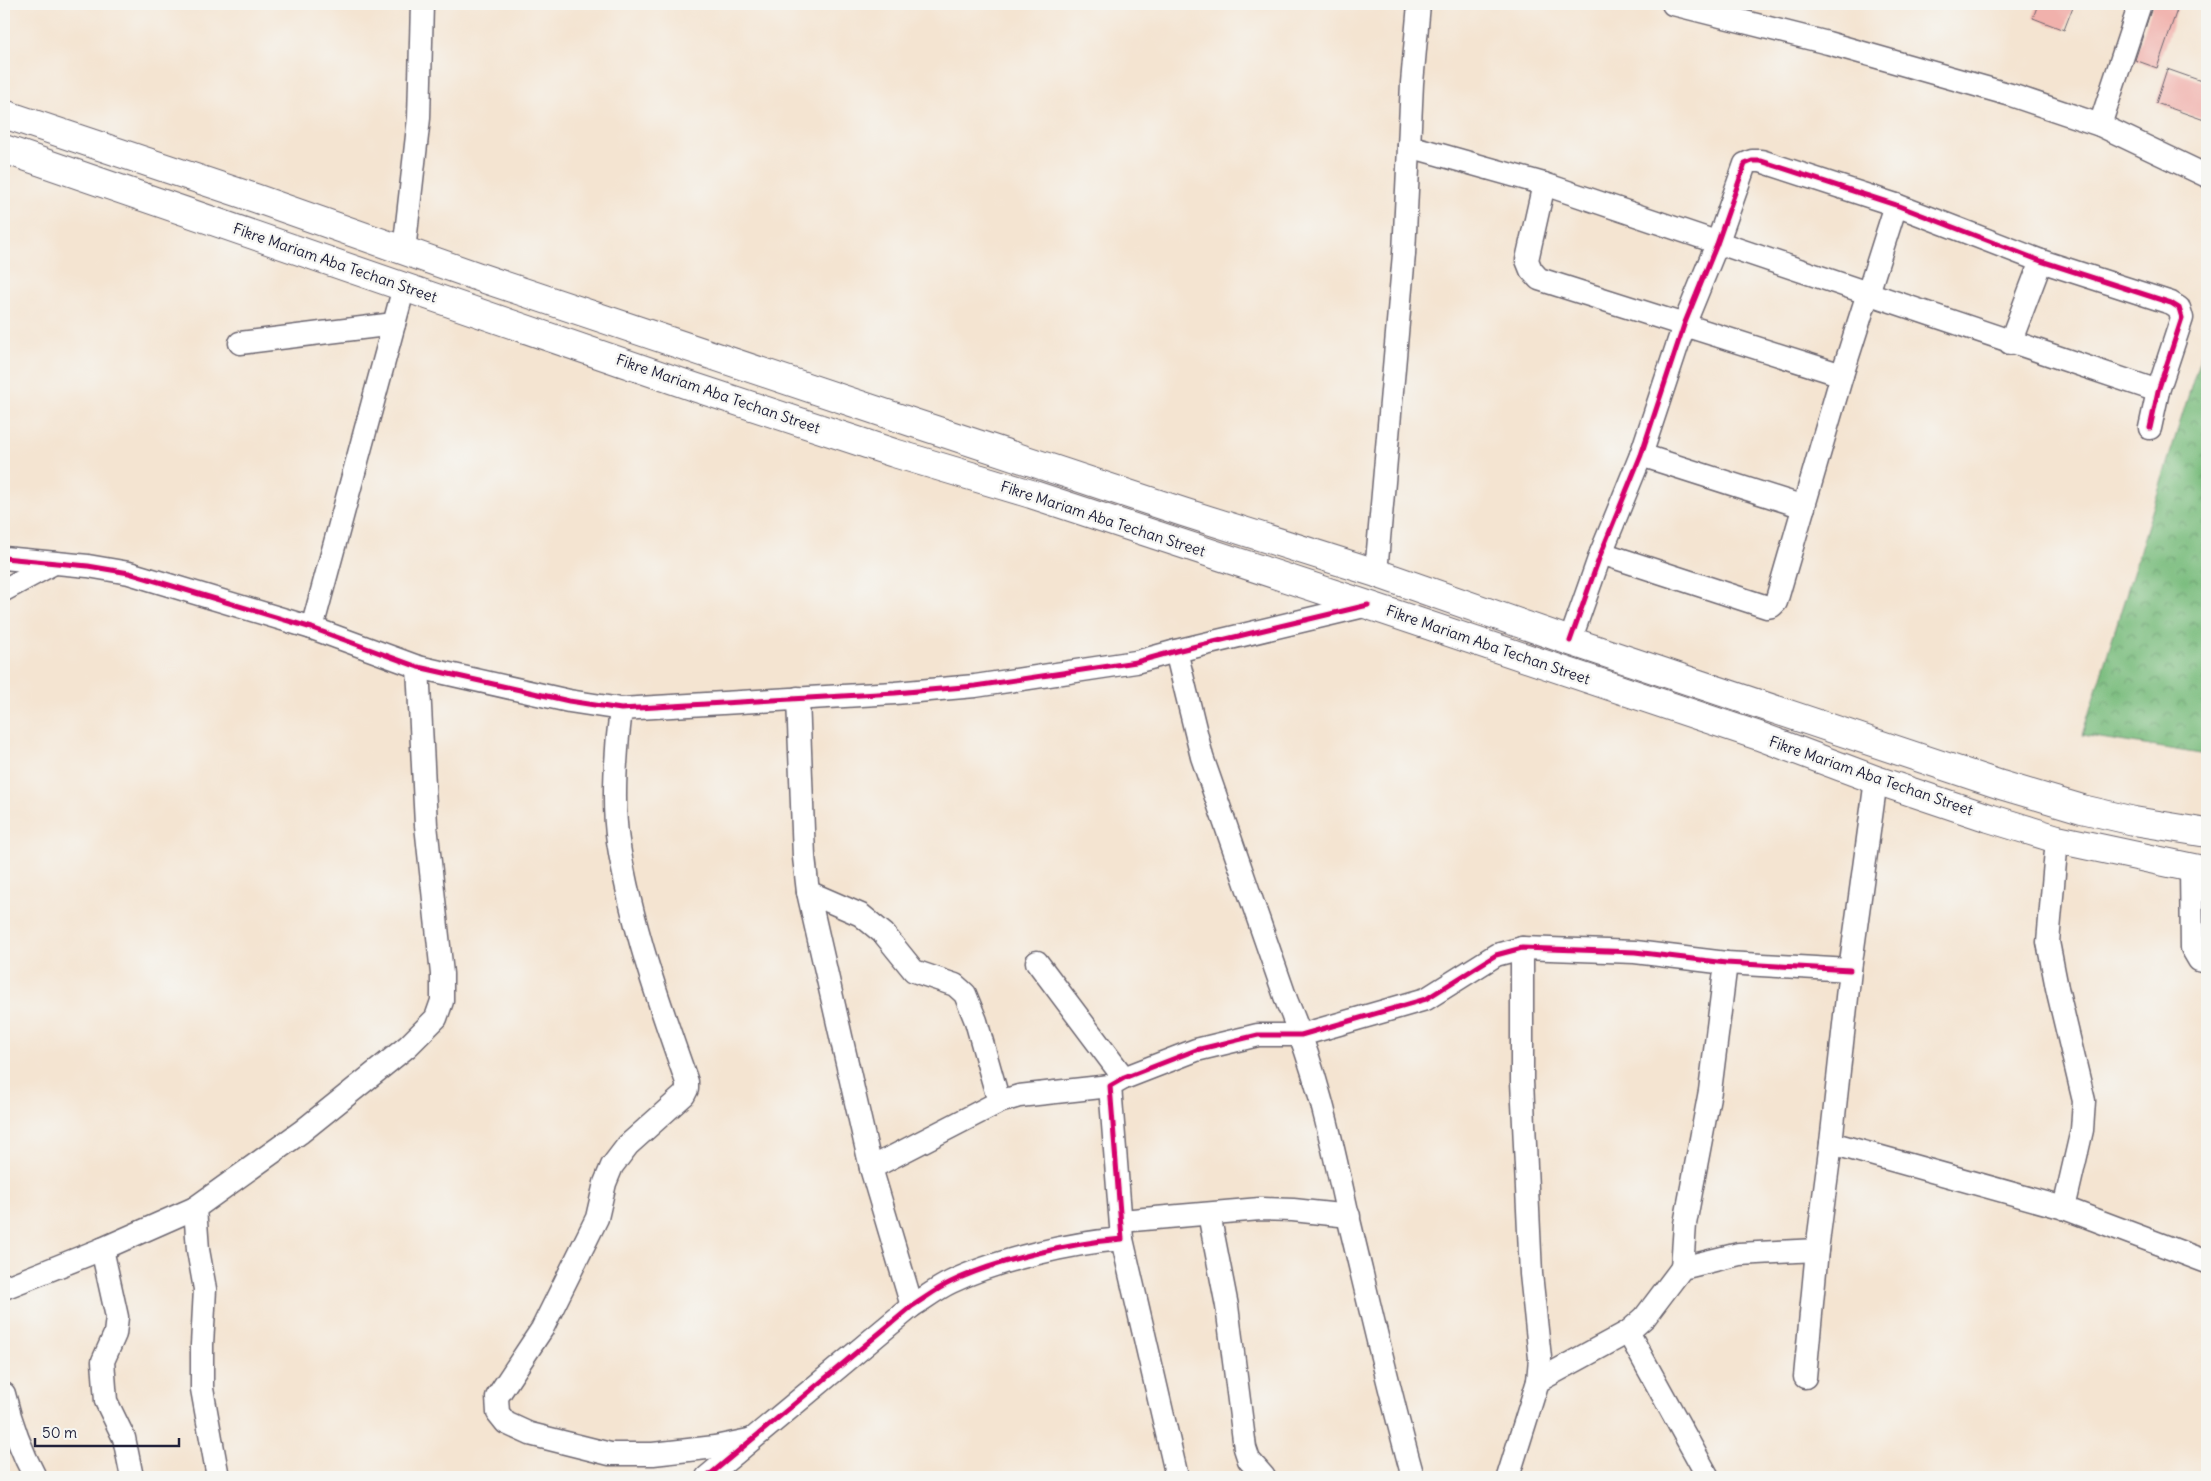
<svg xmlns="http://www.w3.org/2000/svg" width="2211" height="1481" font-family="Delius,sans-serif">
<defs>
<pattern id="forest-crowns" width="20" height="18" patternUnits="userSpaceOnUse" patternTransform="scale(1.25)"><rect width="20" height="18" fill="#7bbd7f"/><path d="M2 6a3 3 0 1 1 6 0M12 15a3 3 0 1 1 6 0" fill="none" stroke="#649969"/></pattern>
</defs>
<rect width="100%" height="100%" fill="#f6f6f2"/>
<filter id="ink" filterUnits="userSpaceOnUse"><feTurbulence type="fractalNoise" baseFrequency=".02" numOctaves="2"/><feDisplacementMap in="SourceGraphic" scale="10" xChannelSelector="R" yChannelSelector="G"/><feConvolveMatrix kernelMatrix="1 2 1 2 8 2 1 2 1" color-interpolation-filters="sRGB"/></filter>
<filter id="wash" filterUnits="userSpaceOnUse"><feTurbulence type="fractalNoise" baseFrequency=".0096" numOctaves="4" result="noise"/><feDisplacementMap in="SourceGraphic" scale="20" xChannelSelector="R" yChannelSelector="G"/><feGaussianBlur stdDeviation="1.12" result="paint"/><feColorMatrix in="noise" values="0 0 0 0 0 0 0 0 0 0 0 0 0 0 0 0 0 1.4 0 .05"/><feComposite in="paint" operator="in"/></filter>
<g filter="url(#wash)">
<rect width="100%" height="100%" fill="#f4e4d1"/>
<!-- forest -->
<polygon fill="url(#forest-crowns)" stroke="#4e705d" points="2207,336 2207,755 2082,735"/>
<g id="blocks">
<!-- building -->
<g fill="#f1b1ac">
<polygon points="2038,4 2074,4 2064,30 2033,18"/>
<polygon points="2153,4 2179,4 2157,68 2135,60"/>
<polygon points="2167,69 2207,83 2207,121 2156,103"/>
</g>
</g>
</g>
<g filter="url(#ink)">
<use href="#blocks" fill-opacity="0" stroke="#6c6670" stroke-width="1"/>
<g fill="none" stroke-linecap="round" stroke-linejoin="round">
<!-- minor casing -->
<g stroke="#6c6670" stroke-width="25">
<g id="minor">
<polyline points="1673,4 1828,43 2011,95 2100,125 2207,176"/>
<polyline points="2100,125 2140,4"/>
<polyline points="1409,146 1544,184 2158,391"/>
<polyline points="1544,184 1527,260 1531,270 1539,279 1842,375"/>
<polyline points="404,251 419,118 422,4"/>
<polyline points="240,343 394,324"/>
<polyline points="2010,343 2041,261"/>
<polyline points="1641,455 1804,507"/>
<polyline points="1601,553 1767,607 1772,606 1776,602 1842,375 1896,205"/>
<polyline points="4,558 88,566 129,573 312,628 418,667 569,701 621,709 895,693 975,686 1136,662 1176,651 1368,605"/>
<polyline points="1376,573 1404,254 1412,83 1419,4"/>
<polyline points="4,590 54,563"/>
<polyline points="312,628 404,287"/>
<polyline points="1570,641 1601,553 1641,455 1684,325 1717,244 1745,164 1752,161 1761,161 1896,205 2041,261 2171,303 2179,308 2182,318 2158,391 2150,428"/>
<path d="M1176 651 1202 757 1287 1002C1317 1070 1332 1143 1348 1216 1369 1303 1389 1391 1413 1477"/>
<polyline points="798,698 804,857 808,892 871,1168 912,1306"/>
<path d="M621 709C616 747 612 804 618 841 631 924 659 1003 687 1082V1089L684 1095 628 1145 612 1166 605 1183 597 1218 542 1329 497 1397 498 1413 506 1423 530 1434 610 1454H653L715 1447 749 1440"/>
<polyline points="1876,780 1850,970 1831,1143 2064,1208 2207,1262"/>
<polyline points="2057,839 2048,942 2057,988 2084,1101 2082,1130 2064,1208"/>
<polyline points="2191,869 2192,948 2199,960 2207,962"/>
<polyline points="808,892 861,915 884,934 914,971 955,985 965,994 976,1021 999,1102"/>
<polyline points="1522,948 1522,1081 1531,1274 1540,1358 1538,1381"/>
<polyline points="1037,962 1124,1078"/>
<polyline points="871,1168 999,1102 1019,1096 1110,1086"/>
<polyline points="195,1208 198,1250 205,1289 202,1345 202,1389 218,1477"/>
<polyline points="1209,1214 1227,1306 1245,1448 1249,1460 1264,1477"/>
<polyline points="1121,1221 1260,1209 1293,1210 1349,1216"/>
<polyline points="1122,1239 1177,1477"/>
<polyline points="102,1249 117,1317 115,1334 103,1361 106,1401 124,1438 132,1477"/>
<polyline points="1682,1268 1685,1224 1710,1091 1726,963"/>
<polyline points="4,1288 102,1249 195,1208 301,1132 408,1046 436,1018 442,1001 442,974 426,825 418,667"/>
<polyline points="1628,1332 1708,1477"/>
<polyline points="1805,1377 1817,1250 1831,1143"/>
<path d="M4 1394C11 1423 21 1451 35 1477"/>
<path d="M707 1477 912 1306C925 1298 938 1288 951 1282 997 1260 1071 1243 1122 1239L1110 1086 1124 1078 1196 1050 1258 1035H1301L1426 999 1496 955 1522 948 1635 952 1726 963 1850 970"/>
<polyline points="1508,1477 1538,1381 1628,1332 1645,1317 1682,1268 1739,1254 1817,1250"/>
</g>
</g>
<!-- primary casing -->
<g stroke="#6c6670" stroke-width="30">
<g id="primary">
<polyline points="4,114 255,198 479,277 911,422 1183,512 1376,573 1570,641 2001,785 2082,809 2134,821 2207,833"/>
<polyline points="4,149 694,387 894,453 1031,494 1368,605 1759,736 1876,780 1989,818 2057,839 2207,871"/>
</g>
</g>
<!-- minor -->
<use href="#minor" stroke="#fff" stroke-width="22"/>
<!-- primary -->
<use href="#primary" stroke="#fff" stroke-width="28"/>
<!-- cycleway casing -->
<g stroke="#f6f6f2" stroke-width="8">
<g id="cycleway">
<polyline points="4,558 88,566 129,573 312,628 418,667 569,701 621,709 895,693 975,686 1136,662 1176,651 1368,605"/>
<polyline points="1570,641 1601,553 1641,455 1684,325 1717,244 1745,164 1752,161 1761,161 1896,205 2041,261 2171,303 2179,308 2182,318 2158,391 2150,428"/>
<path d="M707 1477 912 1306C925 1298 938 1288 951 1282 997 1260 1071 1243 1122 1239L1110 1086 1124 1078 1196 1050 1258 1035H1301L1426 999 1496 955 1522 948 1635 952 1726 963 1850 970"/>
</g>
</g>
<!-- cycleway -->
<use href="#cycleway" stroke="#d6006c" stroke-width="5"/>
</g>
</g>
<g text-anchor="middle" stroke-width="5" stroke-linejoin="round" paint-order="stroke">
<!-- street labels -->
<g font-size="15" fill="#22223b" stroke="#f6f6f2">
<text transform="translate(335 263) rotate(19)" y="5">Fikre Mariam Aba Techan Street</text>
<text transform="translate(718 394) rotate(19)" y="5">Fikre Mariam Aba Techan Street</text>
<text transform="translate(1103 519) rotate(18)" y="5">Fikre Mariam Aba Techan Street</text>
<text transform="translate(1488 645) rotate(19)" y="5">Fikre Mariam Aba Techan Street</text>
<text transform="translate(1871 776) rotate(19)" y="5">Fikre Mariam Aba Techan Street</text>
</g>
</g>
<!-- margin -->
<rect width="2211" height="1481" fill="none" stroke="#f6f6f2" stroke-width="20"/>
<!-- scale -->
<path d="M35 1438v8h144v-8" fill="none" stroke="#22223b" stroke-width="2.5"/>
<text x="42" y="1438" font-size="15" fill="#22223b" stroke="#f6f6f2" stroke-width="4" paint-order="stroke">50 m</text>
</svg>
